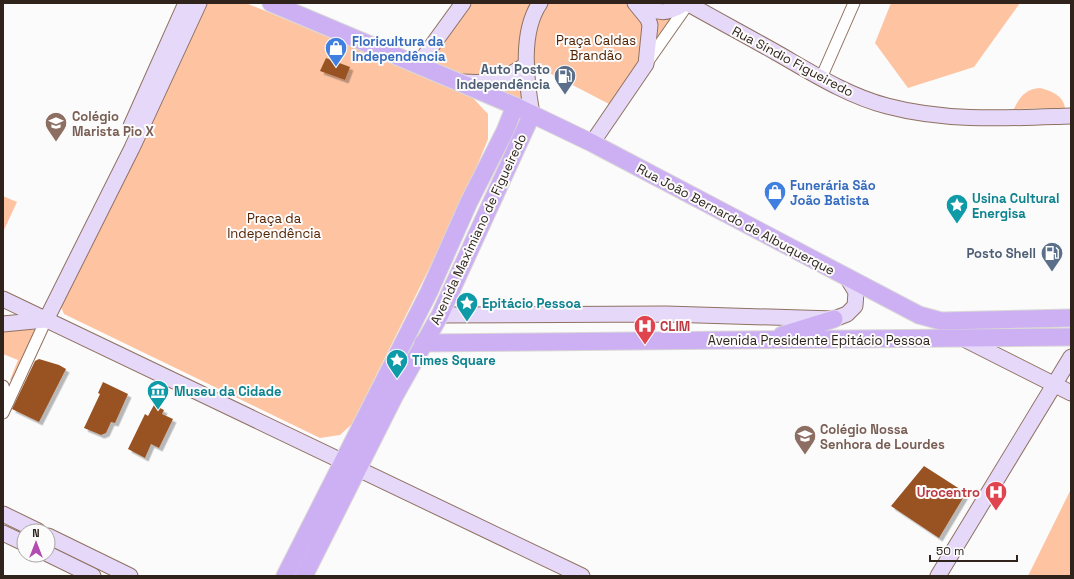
<svg xmlns="http://www.w3.org/2000/svg" width="1074" height="579" font-family="'Space Grotesk',sans-serif">
<defs>
<filter id="shadow"><feDropShadow dx="3.5" dy="3.5" stdDeviation="0" flood-color="#0004"/></filter>
</defs>
<rect width="100%" height="100%" fill="#fbfbfb"/>
<!-- green -->
<g fill="#fec4a2">
<polygon points="207,3 246,3 471,96 488,114 488,139 464,198 352,424 340,435 320,438 64,314 59,303"/>
<polygon points="468,3 685,3 609,104 534,65 524,102 429,63"/>
<polygon points="891,3 1020,3 974,67 908,88 875,43"/>
<path d="M1040 88C1051 91 1063 95 1065 108L1014 109C1020 96 1026 89 1040 88Z"/>
<polygon points="3,196 17,202 3,232"/>
<polygon points="26,327 37,331 15,382 10,380 18,360 3,354 3,330"/>
<polygon points="1071,489 1071,576 1028,576"/>
</g>
<!-- building -->
<g fill="#995324" filter="url(#shadow)">
<polygon points="326,58 350,67 345,80 320,71"/>
<polygon points="39,359 59,365 66,369 39,422 12,409 35,361"/>
<polygon points="103,382 128,394 115,423 111,422 106,433 101,435 84,428 100,394 98,393"/>
<polygon points="154,405 164,410 162,414 173,419 159,448 151,444 145,458 128,449 145,414 148,416"/>
<polygon points="924,466 966,493 939,538 891,506"/>
</g>
<g fill="none" stroke-linecap="round" stroke-linejoin="round">
<!-- street casing -->
<g stroke="#907261" stroke-width="13">
<g id="street">
<polyline points="646,64 688,4"/>
<polyline points="821,78 854,3"/>
<polyline points="3,386 8,402"/>
<polyline points="3,413 46,320"/>
</g>
</g>
<!-- secondary casing -->
<g stroke="#907261" stroke-width="17">
<g id="secondary">
<path d="M638 3C658 13 665 16 685 3"/>
<path d="M687 3C717 20 747 36 777 53 812 73 848 96 887 106 947 122 1009 118 1071 116"/>
<polyline points="418,65 463,3"/>
<path d="M463 82C494 84 500 81 526 65"/>
<path d="M532 114C526 80 520 32 540 3"/>
<polyline points="131,126 186,3"/>
<polyline points="592,143 646,64 650,25 648,19 635,3"/>
<polyline points="3,299 582,576"/>
<polyline points="440,315 666,314 834,319 847,314 855,306 856,292 848,279"/>
<polyline points="46,320 132,148 199,3"/>
<polyline points="3,324 45,320"/>
<polyline points="964,339 1071,393"/>
<polyline points="3,514 38,531"/>
<polyline points="3,533 24,543"/>
<polyline points="48,536 130,576"/>
<polyline points="48,554 93,576"/>
<polyline points="938,576 1071,357"/>
</g>
</g>
<!-- primary casing -->
<g stroke="#dad7d6" stroke-width="19">
<g id="primary">
<polyline points="271,3 515,106"/>
<polyline points="782,335 834,319"/>
<polyline points="423,343 1071,337"/>
<polyline points="285,576 429,292 469,202 505,131 515,106 592,143 919,315 941,321 1071,318"/>
<polyline points="304,576 395,395 440,315 532,114"/>
</g>
</g>
<!-- street -->
<use href="#street" stroke="#fff" stroke-width="11"/>
<!-- secondary -->
<use href="#secondary" stroke="#e6d8f9" stroke-width="15"/>
<!-- primary -->
<use href="#primary" stroke="#ccb0f3" stroke-width="17"/>
</g>
<!-- icons -->
<defs>
<g id="shop-pin" transform="scale(1.15)"><path d="M0 17L-7.5 6A9.5 9.5 0 1 1 7.5 6Z" fill="#3f7fe0" stroke="#fbfbfb"/><path d="M-5-2.5h2.3a2.7 3.5 0 0 1 5.4 0H5L5.5 6h-11ZM-1.5-2.5h3a1.5 2.3 0 0 0-3 0Z" fill="#fff"/></g>
<g id="fuel-pin" transform="scale(1.15)"><path d="M0 17L-7.5 6A9.5 9.5 0 1 1 7.5 6Z" fill="#5c6f8a" stroke="#fbfbfb"/><path d="M-5.5-6h7V0h2V4h1.3V-2.5L3-4.5l.8-.8L6-3V5H2.5V1h-1V6h-7ZM-4.2-4.7v3.2H.2V-4.7Z" fill="#fff"/></g>
<g id="school-pin" transform="scale(1.15)"><path d="M0 17L-7.5 6A9.5 9.5 0 1 1 7.5 6Z" fill="#8d6e63" stroke="#fbfbfb"/><path d="M0-5L7-2L0 1L-7-2ZM-4 1L0 2.5L4 1V4Q0 6-4 4Z" fill="#fff"/></g>
<g id="sight-pin" transform="scale(1.15)"><path d="M0 17L-7.5 6A9.5 9.5 0 1 1 7.5 6Z" fill="#0f9aa8" stroke="#fbfbfb"/><path d="M0-6L1.8-2.2L6-1.7L2.9 1.2L3.7 5.4L0 3.3L-3.7 5.4L-2.9 1.2L-6-1.7L-1.8-2.2Z" fill="#fff"/></g>
<g id="hospital-pin" transform="scale(1.15)"><path d="M0 17L-7.5 6A9.5 9.5 0 1 1 7.5 6Z" fill="#e0444e" stroke="#fbfbfb"/><path d="M-5-5h3v3.5h4V-5h3V5h-3V1.5h-4V5h-3Z" fill="#fff"/></g>
<g id="museum-pin" transform="scale(1.15)"><path d="M0 17L-7.5 6A9.5 9.5 0 1 1 7.5 6Z" fill="#0f9aa8" stroke="#fbfbfb"/><path d="M0-6L6-3V-2H-6V-3ZM-5-1h2V3h-2ZM-1-1h2V3h-2ZM3-1h2V3H3ZM-6 4H6V6H-6Z" fill="#fff"/></g>
</defs>
<g fill-rule="evenodd">
<use href="#shop-pin" x="336" y="48"/>
<use href="#fuel-pin" x="565" y="76"/>
<use href="#school-pin" x="56" y="123"/>
<use href="#shop-pin" x="775" y="192"/>
<use href="#sight-pin" x="957" y="205"/>
<use href="#fuel-pin" x="1052" y="253"/>
<use href="#sight-pin" x="467" y="303"/>
<use href="#hospital-pin" x="645" y="326"/>
<use href="#sight-pin" x="397" y="360"/>
<use href="#museum-pin" x="158" y="391"/>
<use href="#school-pin" x="805" y="436"/>
<use href="#hospital-pin" x="996" y="492"/>
</g>
<g text-anchor="middle" stroke-width="4" stroke-linejoin="round" paint-order="stroke">
<!-- park labels -->
<g font-size="13" fill="#522200" stroke="#fbfbfb">
<text x="596" y="45">Praça Caldas<tspan x="596" dy="15">Brandão</tspan></text>
<text x="274" y="223">Praça da<tspan x="274" dy="15">Independência</tspan></text>
</g>
<!-- shop labels -->
<g font-size="13" font-weight="bold" fill="#366cbe" stroke="#fbfbfb" text-anchor="start">
<text x="352" y="46">Floricultura da<tspan x="352" dy="15">Independência</tspan></text>
<text x="790" y="190">Funerária São<tspan x="790" dy="15">João Batista</tspan></text>
</g>
<!-- street labels -->
<g font-size="13" fill="#2f231c" stroke="#fbfbfb">
<text transform="translate(793 61) rotate(28)" y="5">Rua Síndio Figueiredo</text>
<text transform="translate(736 219) rotate(28)" y="5">Rua João Bernardo de Albuquerque</text>
<text transform="translate(478 229) rotate(-65)" y="5">Avenida Maximiano de Figueiredo</text>
<text x="819" y="345">Avenida Presidente Epitácio Pessoa</text>
</g>
<!-- service labels -->
<g font-size="13" font-weight="bold" fill="#4e5e75" stroke="#fbfbfb" text-anchor="end">
<text x="550" y="74">Auto Posto<tspan x="550" dy="15">Independência</tspan></text>
<text x="1036" y="258">Posto Shell</text>
</g>
<!-- education labels -->
<g font-size="13" font-weight="bold" fill="#785e54" stroke="#fbfbfb" text-anchor="start">
<text x="72" y="121">Colégio<tspan x="72" dy="15">Marista Pio X</tspan></text>
<text x="820" y="434">Colégio Nossa<tspan x="820" dy="15">Senhora de Lourdes</tspan></text>
</g>
<!-- culture labels -->
<g font-size="13" font-weight="bold" fill="#0d838f" stroke="#fbfbfb" text-anchor="start">
<text x="972" y="203">Usina Cultural<tspan x="972" dy="15">Energisa</tspan></text>
<text x="482" y="308">Epitácio Pessoa</text>
<text x="412" y="365">Times Square</text>
<text x="174" y="396">Museu da Cidade</text>
</g>
<!-- health labels -->
<g font-size="13" font-weight="bold" fill="#be3a42" stroke="#fbfbfb" text-anchor="start">
<text x="660" y="331">CLIM</text>
<text x="980" y="497" text-anchor="end">Urocentro</text>
</g>
</g>
<!-- border -->
<rect width="1074" height="579" fill="none" stroke="#2f231c" stroke-width="8"/>
<!-- north arrow -->
<g transform="translate(36 543)"><circle r="19" fill="#fbfbfb" stroke="#a9a5a2"/>
<path d="M0-3L7 15L0 10L-7 15Z" fill="#b24cb0"/>
<text y="-6" font-size="11" font-weight="bold" text-anchor="middle" fill="#2f231c">N</text>
</g>
<!-- scale -->
<path d="M930 555v6h87v-6" fill="none" stroke="#2f231c" stroke-width="2"/>
<text x="936" y="555" font-size="12" fill="#2f231c" stroke="#fbfbfb" stroke-width="3" paint-order="stroke">50 m</text>
</svg>
